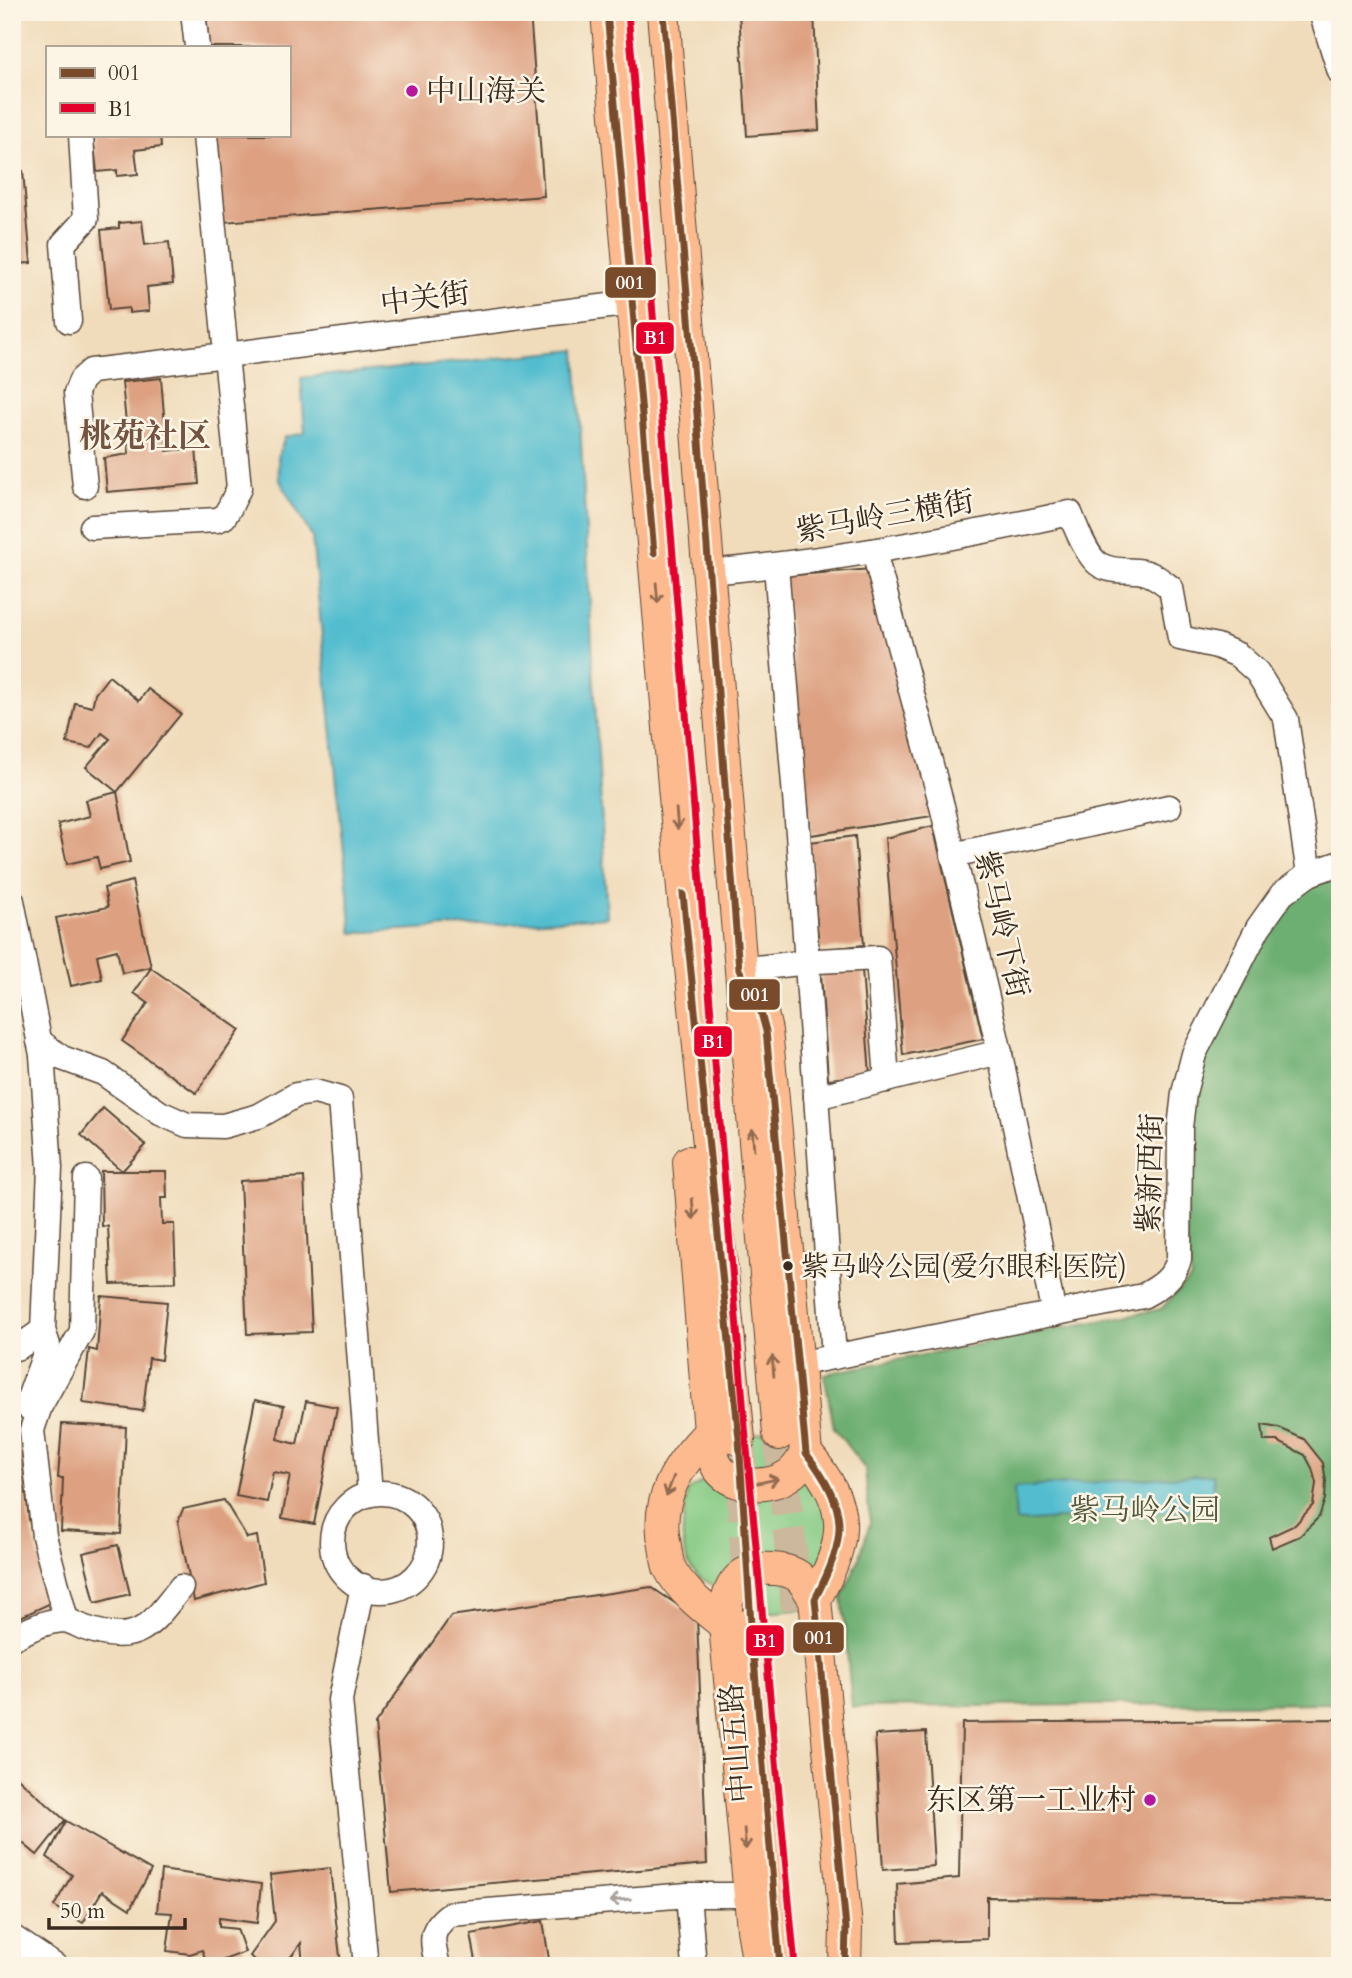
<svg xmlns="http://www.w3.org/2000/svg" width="1352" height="1978" font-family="Cardo,'Noto Serif SC',serif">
<rect width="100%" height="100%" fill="#fcf5e5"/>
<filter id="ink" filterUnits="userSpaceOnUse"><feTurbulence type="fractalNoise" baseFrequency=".0143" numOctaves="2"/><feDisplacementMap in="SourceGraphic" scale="14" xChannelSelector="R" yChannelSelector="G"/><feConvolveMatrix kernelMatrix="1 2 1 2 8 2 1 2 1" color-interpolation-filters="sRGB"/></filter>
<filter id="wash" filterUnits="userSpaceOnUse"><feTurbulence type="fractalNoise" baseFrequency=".00686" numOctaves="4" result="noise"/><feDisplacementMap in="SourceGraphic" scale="28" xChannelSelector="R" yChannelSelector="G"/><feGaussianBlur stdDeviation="1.57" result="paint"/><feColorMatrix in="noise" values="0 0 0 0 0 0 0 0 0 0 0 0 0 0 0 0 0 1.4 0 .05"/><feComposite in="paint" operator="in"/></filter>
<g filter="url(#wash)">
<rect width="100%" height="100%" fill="#f0dcbb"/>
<!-- green -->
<g fill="#87cb85" stroke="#617a52" stroke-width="2">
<path d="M790 1429C791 1454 790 1456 771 1472 745 1468 729 1469 728 1437Z"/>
<path d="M818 1474 834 1513 825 1572 813 1564 767 1559 721 1589C714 1585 703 1581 697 1575 675 1554 684 1516 688 1490L708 1478Z"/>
<path d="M777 1571 807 1609 745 1615C740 1585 753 1583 777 1571Z"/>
</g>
<!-- forest -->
<path fill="#6daf72" stroke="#546c48" stroke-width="2" fill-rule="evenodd" d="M1340 874V1703L852 1707 842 1597 859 1559 870 1523 865 1469 834 1428 824 1374 1161 1309 1191 1278 1186 1227 1189 1131 1206 1054 1270 922 1303 892ZM1213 1474 1215 1508 1016 1522 1014 1488Z"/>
<!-- water -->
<g fill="#53bdcf" stroke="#477476" stroke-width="2">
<polygon points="576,350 607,917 352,933 312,537 279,479 278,457 285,437 305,433 301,378"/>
<polygon points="1213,1474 1215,1508 1016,1522 1014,1488"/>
</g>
<g id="blocks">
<!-- building -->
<g fill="#dda081">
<polygon points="206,12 530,12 544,196 223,222 216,135 289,135 289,47 209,47"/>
<polygon points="739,12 814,12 819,130 747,136"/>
<polygon points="93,135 160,135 161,147 135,150 138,174 117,176 117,170 97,172"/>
<polygon points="23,171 31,263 12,264 12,172"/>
<polygon points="142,221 145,245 169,242 173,284 147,287 149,311 129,313 129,308 109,310 101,230 119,228 119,223"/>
<polygon points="161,378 167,451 196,448 199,484 107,492 104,458 129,454 122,382"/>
<polygon points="872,569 932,816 811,835 784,576"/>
<polygon points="109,676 139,701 148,689 181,714 117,792 130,862 100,869 97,857 67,864 58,824 90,816 86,800 117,792 86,767 110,739 102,733 91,748 67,743 75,703 92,707 95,694"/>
<polygon points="933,826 983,1039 903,1055 885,838"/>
<polygon points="855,836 864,945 819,950 810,842"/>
<polygon points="132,881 151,967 122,973 117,950 97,955 102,979 71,986 56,918 108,907 104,888"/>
<polygon points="151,968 240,1030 196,1093 122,1041 148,1003 134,993"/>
<polygon points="862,970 870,1075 828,1079 821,973"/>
<polygon points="103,1108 146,1145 122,1171 81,1135"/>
<polygon points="101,1171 166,1171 167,1198 161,1198 162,1224 174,1224 176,1282 111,1284 108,1226 102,1227"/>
<polygon points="304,1177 312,1332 247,1334 240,1181"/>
<polygon points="101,1296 167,1302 161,1360 149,1358 143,1411 83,1403 89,1349 97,1351"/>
<polygon points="12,1378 14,1378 29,1520 51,1603 12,1621"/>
<polygon points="255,1400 284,1406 277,1439 297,1444 306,1401 337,1407 314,1524 282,1518 290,1475 273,1472 267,1502 236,1496"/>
<polygon points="62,1424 126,1427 121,1534 61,1531 63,1478 58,1478"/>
<polygon points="1262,1425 1279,1428 1304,1439 1323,1463 1326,1481 1325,1499 1319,1517 1300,1536 1272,1548 1269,1537 1295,1525 1313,1505 1316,1483 1312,1468 1305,1455 1277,1441 1264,1441"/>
<polygon points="224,1500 247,1538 257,1536 264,1582 194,1601 178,1522 183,1509"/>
<polygon points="118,1545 130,1594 95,1603 83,1553"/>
<polygon points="651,1587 697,1618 707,1864 391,1892 375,1724 451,1616"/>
<polygon points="1340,1719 1340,1900 987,1897 987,1939 899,1942 897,1884 959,1878 962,1723"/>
<polygon points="926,1732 934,1866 883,1870 875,1735"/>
<polygon points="12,1773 65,1820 37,1855 12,1834"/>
<polygon points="66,1821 151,1870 130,1909 102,1891 83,1923 54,1906 72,1875 47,1857"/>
<polygon points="330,1868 341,1966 303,1966 301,1943 284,1966 263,1966 250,1956 275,1921 270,1875"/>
<polygon points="161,1870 261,1884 257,1923 219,1918 219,1927 237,1929 245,1952 208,1966 202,1950 190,1954 167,1951 172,1913 157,1912"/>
<polygon points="543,1921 550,1966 477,1966 471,1934"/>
</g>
</g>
</g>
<g filter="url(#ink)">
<use href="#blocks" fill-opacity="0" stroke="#564536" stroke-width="2"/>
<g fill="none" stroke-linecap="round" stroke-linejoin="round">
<!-- major-tunnel -->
<g stroke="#ccb89c" stroke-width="32" stroke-dasharray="32 16" stroke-linecap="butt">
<polyline points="779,1434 798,1619"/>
<polyline points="739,1439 751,1624"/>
</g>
<!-- minor casing -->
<g stroke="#564536" stroke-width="27">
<g id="minor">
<polyline points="193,12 197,47"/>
<polyline points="1321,12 1340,72"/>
<polyline points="69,321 63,244 86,219 81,135"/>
<polyline points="85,486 76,393 81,380 91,371 226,355 205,135"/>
<polyline points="92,527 217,520 224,517 230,507 239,488 226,355 632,303"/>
<polyline points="874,552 942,806 997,1040 1054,1314"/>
<polyline points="776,566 798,833 834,1357"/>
<path d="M709 572C831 561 951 539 1070 513 1075 526 1088 559 1100 565 1114 573 1128 569 1143 572 1154 574 1163 582 1171 588L1180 638 1217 646 1238 655 1257 672 1286 719 1309 874"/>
<polyline points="953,855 1169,807"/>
<polyline points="12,901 42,1055 50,1168 43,1330 19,1347 12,1349"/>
<polyline points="739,970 817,961 878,958 887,1080"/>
<polyline points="39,1041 62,1058 103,1073 160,1113 187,1125 223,1126 259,1116 296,1095 315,1092 340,1099 370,1494"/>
<polyline points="816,1097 1000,1052"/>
<path d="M797 1364 1143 1296C1160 1287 1174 1278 1179 1259L1180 1128 1184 1093 1194 1054 1258 928 1282 894 1309 874 1340 863"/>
<polyline points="29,1408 28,1401 48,1345 43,1330"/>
<circle cx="381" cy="1542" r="49"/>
<polyline points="363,1586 340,1700 366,1966"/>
<polyline points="66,1620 44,1536 32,1430 40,1406 82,1331 86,1178"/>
<path d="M12 1638C29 1630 44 1621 63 1620 71 1620 80 1627 88 1629 139 1646 151 1625 181 1587"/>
<polyline points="688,1895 694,1966"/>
<polyline points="12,1937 55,1966"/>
<path d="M438 1966C432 1942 428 1930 450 1914L688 1895H750"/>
</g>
</g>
<!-- major casing -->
<g stroke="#564536" stroke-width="34">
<g id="major">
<polyline points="607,12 683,889 739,1439"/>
<path d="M663 12C703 486 738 960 779 1434"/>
<path d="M759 1000 766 1031 771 1078 806 1453C852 1508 848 1538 815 1599L846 1928 845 1966"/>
<path d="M689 1162 710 1432C712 1443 712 1461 719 1469 734 1489 770 1488 789 1475 798 1469 802 1461 806 1453"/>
<path d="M710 1432C679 1463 654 1500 665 1546 666 1552 667 1561 669 1567 680 1590 705 1609 725 1625"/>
<polyline points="751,1624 780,1966"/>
<path d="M759 1966 753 1929 725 1625C725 1591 735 1566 773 1569 780 1569 794 1572 799 1577 805 1582 810 1592 815 1599"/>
</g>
</g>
<!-- minor -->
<use href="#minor" stroke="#fff" stroke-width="24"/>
<!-- major -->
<use href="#major" stroke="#fcba8e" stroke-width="32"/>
<!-- bus-1 casing -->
<g stroke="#fcf5e5" stroke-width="12">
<g id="bus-1">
<polyline points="607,12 654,553"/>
<path d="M663 12 696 401 739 970 757 998 766 1031 806 1453C850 1511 847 1536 815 1599L846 1928 845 1966"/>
<polyline points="683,894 739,1439 751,1624 780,1966"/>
</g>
</g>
<!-- bus-2 casing -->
<g stroke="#fcf5e5" stroke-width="12">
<polyline id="bus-2" points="628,12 746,1438 795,1966"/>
</g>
<!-- bus-1 -->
<use href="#bus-1" stroke="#7a4b2a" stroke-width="7"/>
<!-- bus-2 -->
<use href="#bus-2" stroke="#e4002b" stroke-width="7"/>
</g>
<!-- one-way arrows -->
<defs><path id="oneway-shaft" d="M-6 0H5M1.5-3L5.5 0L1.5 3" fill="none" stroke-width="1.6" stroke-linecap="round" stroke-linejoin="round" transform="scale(1.75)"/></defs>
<g stroke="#926b50">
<use href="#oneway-shaft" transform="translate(657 593) rotate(85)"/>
<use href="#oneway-shaft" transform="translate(677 819) rotate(85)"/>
<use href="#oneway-shaft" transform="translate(753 1139) rotate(-95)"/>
<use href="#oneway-shaft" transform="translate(693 1209) rotate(86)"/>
<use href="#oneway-shaft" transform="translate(773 1366) rotate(-95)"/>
<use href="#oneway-shaft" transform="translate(768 1481) rotate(-12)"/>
<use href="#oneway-shaft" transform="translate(670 1486) rotate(111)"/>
<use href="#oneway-shaft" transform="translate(745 1839) rotate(85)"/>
</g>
<use stroke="#a79f9a" href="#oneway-shaft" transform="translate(620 1900) rotate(175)"/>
</g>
<!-- markers -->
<g fill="#b5179e" stroke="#fcf5e5" stroke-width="2.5">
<circle cx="412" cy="91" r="7"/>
<circle cx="1150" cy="1800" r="7"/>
</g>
<circle fill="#3b2a1e" stroke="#fcf5e5" stroke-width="2.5" cx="788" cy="1266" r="6"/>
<g text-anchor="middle" stroke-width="5" stroke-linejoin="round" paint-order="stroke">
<!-- bus labels -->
<g font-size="28" fill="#3b2a1e" stroke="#fcf5e5" text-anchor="start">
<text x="801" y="1276">紫马岭公园(爱尔眼科医院)</text>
</g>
<!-- poi labels -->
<g font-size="30" fill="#3b2a1e" stroke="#fcf5e5" text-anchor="start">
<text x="426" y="101">中山海关</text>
<text x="1136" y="1810" text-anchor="end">东区第一工业村</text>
</g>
<!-- street labels -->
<g font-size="30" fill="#3b2a1e" stroke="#fcf5e5">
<text transform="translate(425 298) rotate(-7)" y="10">中关街</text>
<text transform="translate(885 516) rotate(-10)" y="10">紫马岭三横街</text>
<text transform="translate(1002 924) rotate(77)" y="10">紫马岭下街</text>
<text transform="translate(1150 1173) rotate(-88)" y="10">紫新西街</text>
<text transform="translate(736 1743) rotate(-95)" y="10">中山五路</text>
</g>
<!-- park labels -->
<g font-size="30" fill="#525a3d" stroke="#fcf5e5">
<text x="1145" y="1520">紫马岭公园</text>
</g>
<!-- quarter labels -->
<g font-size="33" font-weight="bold" fill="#745341" stroke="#fcf5e5">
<text x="145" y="447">桃苑社区</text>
</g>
</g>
<g stroke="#fcf5e5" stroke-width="2.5">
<rect x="604" y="266" width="53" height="33" rx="7" fill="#7a4b2a"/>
<rect x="635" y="321" width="40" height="34" rx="7" fill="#e4002b"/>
<rect x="728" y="978" width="53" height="33" rx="7" fill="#7a4b2a"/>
<rect x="693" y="1025" width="40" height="33" rx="7" fill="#e4002b"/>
<rect x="792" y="1621" width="53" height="33" rx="7" fill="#7a4b2a"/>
<rect x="745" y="1624" width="40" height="33" rx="7" fill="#e4002b"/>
</g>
<g font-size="19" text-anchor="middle" font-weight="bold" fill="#fff">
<text x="630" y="289">001</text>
<text x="655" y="344">B1</text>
<text x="755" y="1001">001</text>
<text x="713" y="1048">B1</text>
<text x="819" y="1644">001</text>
<text x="765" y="1647">B1</text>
</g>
<!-- margin -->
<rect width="1352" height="1978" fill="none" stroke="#fcf5e5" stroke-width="42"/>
<!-- legend -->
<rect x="46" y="46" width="245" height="91" fill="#fcf5e5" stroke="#afa495" stroke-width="2"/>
<rect x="60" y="68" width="35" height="10" fill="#7a4b2a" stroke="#afa495" stroke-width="2"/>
<text x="108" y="80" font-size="21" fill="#3b2a1e">001</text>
<rect x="60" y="103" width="35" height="10" fill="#e4002b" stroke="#afa495" stroke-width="2"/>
<text x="108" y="116" font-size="21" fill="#3b2a1e">B1</text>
<!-- scale -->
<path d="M49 1918v10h136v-10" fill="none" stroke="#3b2a1e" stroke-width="3.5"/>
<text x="60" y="1918" font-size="21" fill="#3b2a1e" stroke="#fcf5e5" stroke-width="5" paint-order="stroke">50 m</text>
</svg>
